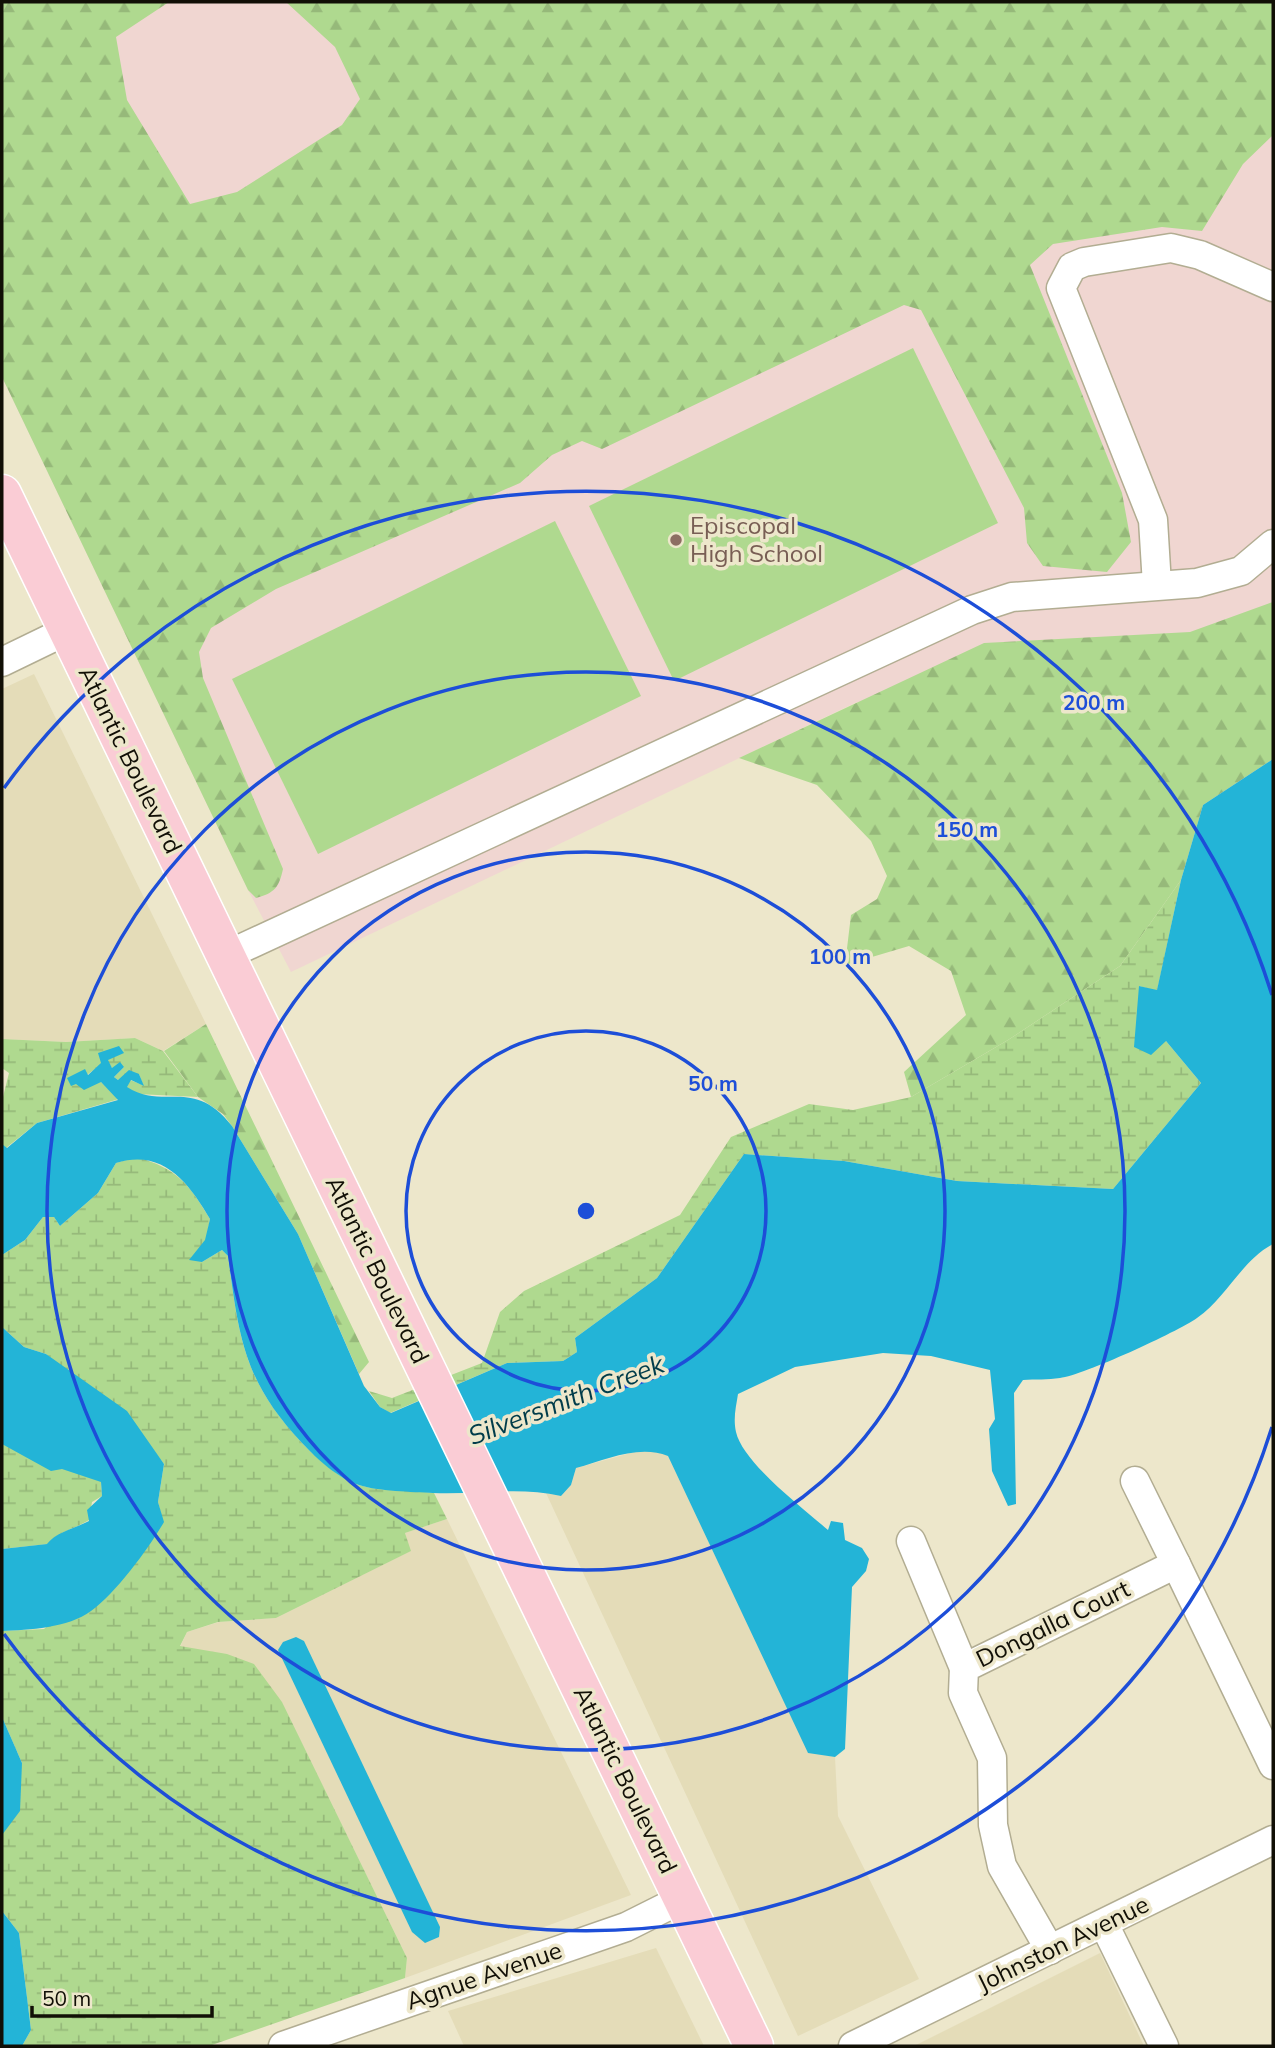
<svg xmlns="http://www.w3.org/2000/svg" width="1275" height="2048" font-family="Mulish,sans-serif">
<defs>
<pattern id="forest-firs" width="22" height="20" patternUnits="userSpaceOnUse" patternTransform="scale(1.75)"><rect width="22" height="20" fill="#afd98f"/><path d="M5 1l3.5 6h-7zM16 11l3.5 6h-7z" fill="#96b97a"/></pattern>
<pattern id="wetland-marsh" width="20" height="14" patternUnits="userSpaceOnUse" patternTransform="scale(1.75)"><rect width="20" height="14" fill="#afd98f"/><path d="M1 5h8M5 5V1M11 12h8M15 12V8" fill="none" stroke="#96b97a"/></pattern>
</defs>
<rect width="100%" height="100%" fill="#ede7cb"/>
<!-- built -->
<g fill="#e4dcb8">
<polygon points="34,674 206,1024 163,1051 135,1038 66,1042 2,1039 2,689"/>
<polygon points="655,1450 668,1456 808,1752 835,1757 838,1816 919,1979 798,2036 546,1493 561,1496 571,1485 576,1468 638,1451"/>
<polygon points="447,1519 631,1895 405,1978 407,1958 281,1701 180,1647 187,1632 219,1622 276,1618 410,1551 405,1533"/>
<polygon points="656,1948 704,2046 464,2046 448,2011"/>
<polygon points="1100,1953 1144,2046 914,2046"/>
</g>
<!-- education -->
<polygon fill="#f0d6d1" points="2,2 1273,2 1273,759 1203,805 1181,880 857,702 291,972 248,890 2,377"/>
<!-- forest -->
<g fill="url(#forest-firs)">
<path d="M2 2H169L116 37 127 100 190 204 237 192 342 125 360 99 335 47 286 2H1273V135L1243 164 1202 231 1162 227 1053 244 1030 265 1122 493 1131 542 1107 572 1043 566 1027 543 1024 508 921 310 904 305 602 449 582 441 552 455 520 483 276 589 211 628 199 652 203 678 283 869C279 887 275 893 256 898L248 890 2 377Z"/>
<polygon points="1273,602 1273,759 1203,805 1181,880 1120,966 1008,1040 911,1097 904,1072 966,1015 951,971 909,946 845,965 851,915 877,899 887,876 871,841 817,785 739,758 984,643 1190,632"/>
<polygon points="206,1024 369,1362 359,1374 298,1234 232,1126 223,1114 198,1097 164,1051"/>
</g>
<!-- wetland -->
<g fill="url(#wetland-marsh)">
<polygon points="1181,880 1157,991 1139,986 1166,1041 1201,1083 1113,1189 957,1181 844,1161 744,1154 657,1278 575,1338 577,1352 563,1361 507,1363 390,1413 380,1407 369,1391 392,1398 482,1363 500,1312 524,1291 680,1215 731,1137 809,1104 853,1110 911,1097 1008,1040 1120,966"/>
<polygon points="135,1038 163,1051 198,1097 137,1094 126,1087 130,1080 143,1085 139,1074 118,1080 114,1077 124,1067 112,1068 107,1060 76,1083 101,1082 119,1099 37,1123 6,1148 2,1144 2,1101 9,1073 2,1068 2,1039 66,1042"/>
<path d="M136 1157C177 1168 189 1184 210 1219L202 1262 222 1250 228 1256C239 1339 244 1382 304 1445 318 1459 340 1479 359 1485 382 1492 411 1490 434 1493L447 1519 405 1533 411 1551 276 1618 218 1622 187 1632 180 1646 227 1654 254 1664 282 1702 407 1958 405 1978 209 2046H22L31 2030 19 1933 2 1911V1835L22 1763 2 1717V1631L44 1629 163 1522 158 1502 164 1464 147 1442 46 1354 24 1347 2 1327V1255L25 1240 43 1217H54L60 1226 98 1193 116 1163Z"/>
<path d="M2 1444 101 1481 102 1496 92 1502 89 1520C77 1528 55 1533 48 1544L2 1549Z"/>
</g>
<!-- park -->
<g fill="#afd98f">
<polygon points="913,348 998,523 674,681 589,506"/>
<polygon points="555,521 641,696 318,854 232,679"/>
</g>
<!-- water -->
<g fill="#23b4d7">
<path d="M1273 759V1244C1242 1260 1227 1297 1197 1318 1177 1332 1084 1375 1060 1378 1048 1380 1035 1379 1023 1380L1014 1393 1016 1504 1008 1506 992 1471 989 1429 995 1419 990 1370 931 1356 883 1353 795 1367 738 1394C736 1407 733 1418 736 1432 743 1463 804 1509 828 1530L831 1521 843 1523 845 1540 862 1548 869 1559 866 1571 852 1587 845 1749 835 1757 808 1753 668 1456C639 1444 605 1460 576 1468L571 1485 561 1496C519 1486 476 1495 433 1493 413 1492 377 1491 359 1485 339 1479 317 1459 303 1444 244 1382 239 1338 228 1256L222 1250 202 1262 189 1260 205 1240 210 1219C189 1183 163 1148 116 1163L98 1193 60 1226 54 1217H43L25 1240 2 1255V1144L7 1148 37 1123 118 1100 101 1082 84 1090 76 1084 71 1086 67 1078 85 1069 88 1075 101 1063 98 1053 119 1046 124 1053 108 1060 112 1068 120 1062 124 1067 114 1077 118 1080 129 1070 139 1074 144 1086 131 1080 127 1087C164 1111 193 1076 232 1126L298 1234 364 1386 380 1407 391 1413 507 1363 563 1361 577 1352 575 1338 657 1278 744 1154 844 1161 957 1181 1113 1189 1201 1083 1166 1041 1151 1055 1134 1047 1139 986 1157 990 1181 880 1203 805Z"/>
<path d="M2 1327 24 1347 46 1354 127 1411 164 1464 158 1502 164 1522C149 1548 116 1593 91 1611 68 1628 29 1630 2 1631V1549L47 1544C56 1532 76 1528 89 1521L87 1510 102 1496 101 1482 62 1469 51 1471 2 1444Z"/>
<polygon points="296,1637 304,1641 440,1927 439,1937 425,1943 412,1932 278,1650 283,1642"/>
<polygon points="2,1717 22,1763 20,1811 2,1835"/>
<polygon points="2,1911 19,1933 31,2030 22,2046 2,2046"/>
</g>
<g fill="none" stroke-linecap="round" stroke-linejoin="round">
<!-- minor casing -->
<g stroke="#b2ad92" stroke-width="31">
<g id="minor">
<polyline points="1157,585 1153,520 1061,288 1072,267 1084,262 1171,248 1200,255 1273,287"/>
<polyline points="2,662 68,630"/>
<polyline points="225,956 972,610 1012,597 1197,583 1241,571 1273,544"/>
<polyline points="1135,1481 1176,1564"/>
<polyline points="911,1541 964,1668"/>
<polyline points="1104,1924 1164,2046"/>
<polyline points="1050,1950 1002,1866 993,1825 992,1758 963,1693 964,1668 1176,1564 1273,1765"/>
<polyline points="283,2046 626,1927 682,1899"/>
<polyline points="853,2046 1273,1840"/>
</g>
</g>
<!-- primary casing -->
<g stroke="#fff" stroke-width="41">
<polyline id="primary" points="2,494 754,2046"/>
</g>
<!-- minor -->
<use href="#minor" stroke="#fff" stroke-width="28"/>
<!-- primary -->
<use href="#primary" stroke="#faccd5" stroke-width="38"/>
</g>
<!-- distance rings -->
<g fill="none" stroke="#1d4ed8" stroke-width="3.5">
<circle cx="586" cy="1211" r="180"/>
<circle cx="586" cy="1211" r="359"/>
<circle cx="586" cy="1211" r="539"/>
<path d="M1272 1427A719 719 0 0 1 4 1634M4 788A719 719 0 0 1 1272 995"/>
</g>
<!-- markers -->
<circle fill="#8d6e63" stroke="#ede7cb" stroke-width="2.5" cx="676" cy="540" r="7"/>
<g text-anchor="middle" stroke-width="7" stroke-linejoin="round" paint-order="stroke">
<!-- education labels -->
<g font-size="24" fill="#785e54" stroke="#ede7cb" text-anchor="start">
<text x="690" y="534">Episcopal<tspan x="690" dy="28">High School</tspan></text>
</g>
<!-- street labels -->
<g font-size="24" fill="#110f06" stroke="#ede7cb">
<text transform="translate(130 760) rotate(64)" y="8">Atlantic Boulevard</text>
<text transform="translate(377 1270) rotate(64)" y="8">Atlantic Boulevard</text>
<text transform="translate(1053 1624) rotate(-26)" y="8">Dongalla Court</text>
<text transform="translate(625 1780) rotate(64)" y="8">Atlantic Boulevard</text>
<text transform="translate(1063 1944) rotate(-26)" y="8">Johnston Avenue</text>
<text transform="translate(484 1976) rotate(-19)" y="8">Agnue Avenue</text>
</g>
<!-- water labels -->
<g font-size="26" font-style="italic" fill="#003c4a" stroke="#ede7cb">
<text transform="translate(566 1400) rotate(-21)" y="9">Silversmith Creek</text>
</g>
</g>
<circle cx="586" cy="1211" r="10" fill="#1d4ed8" stroke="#ede7cb" stroke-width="3.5"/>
<g font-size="21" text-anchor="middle" font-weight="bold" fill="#1d4ed8" stroke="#ede7cb" stroke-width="7" stroke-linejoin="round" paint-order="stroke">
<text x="1094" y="710">200 m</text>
<text x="967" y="837">150 m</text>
<text x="840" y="964">100 m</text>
<text x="713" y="1091">50 m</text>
</g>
<!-- border -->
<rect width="1275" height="2048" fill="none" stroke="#110f06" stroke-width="7"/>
<!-- scale -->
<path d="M32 2006v10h180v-10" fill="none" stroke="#110f06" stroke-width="3.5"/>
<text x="42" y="2006" font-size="21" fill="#110f06" stroke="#ede7cb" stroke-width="5" paint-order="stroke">50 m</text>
</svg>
